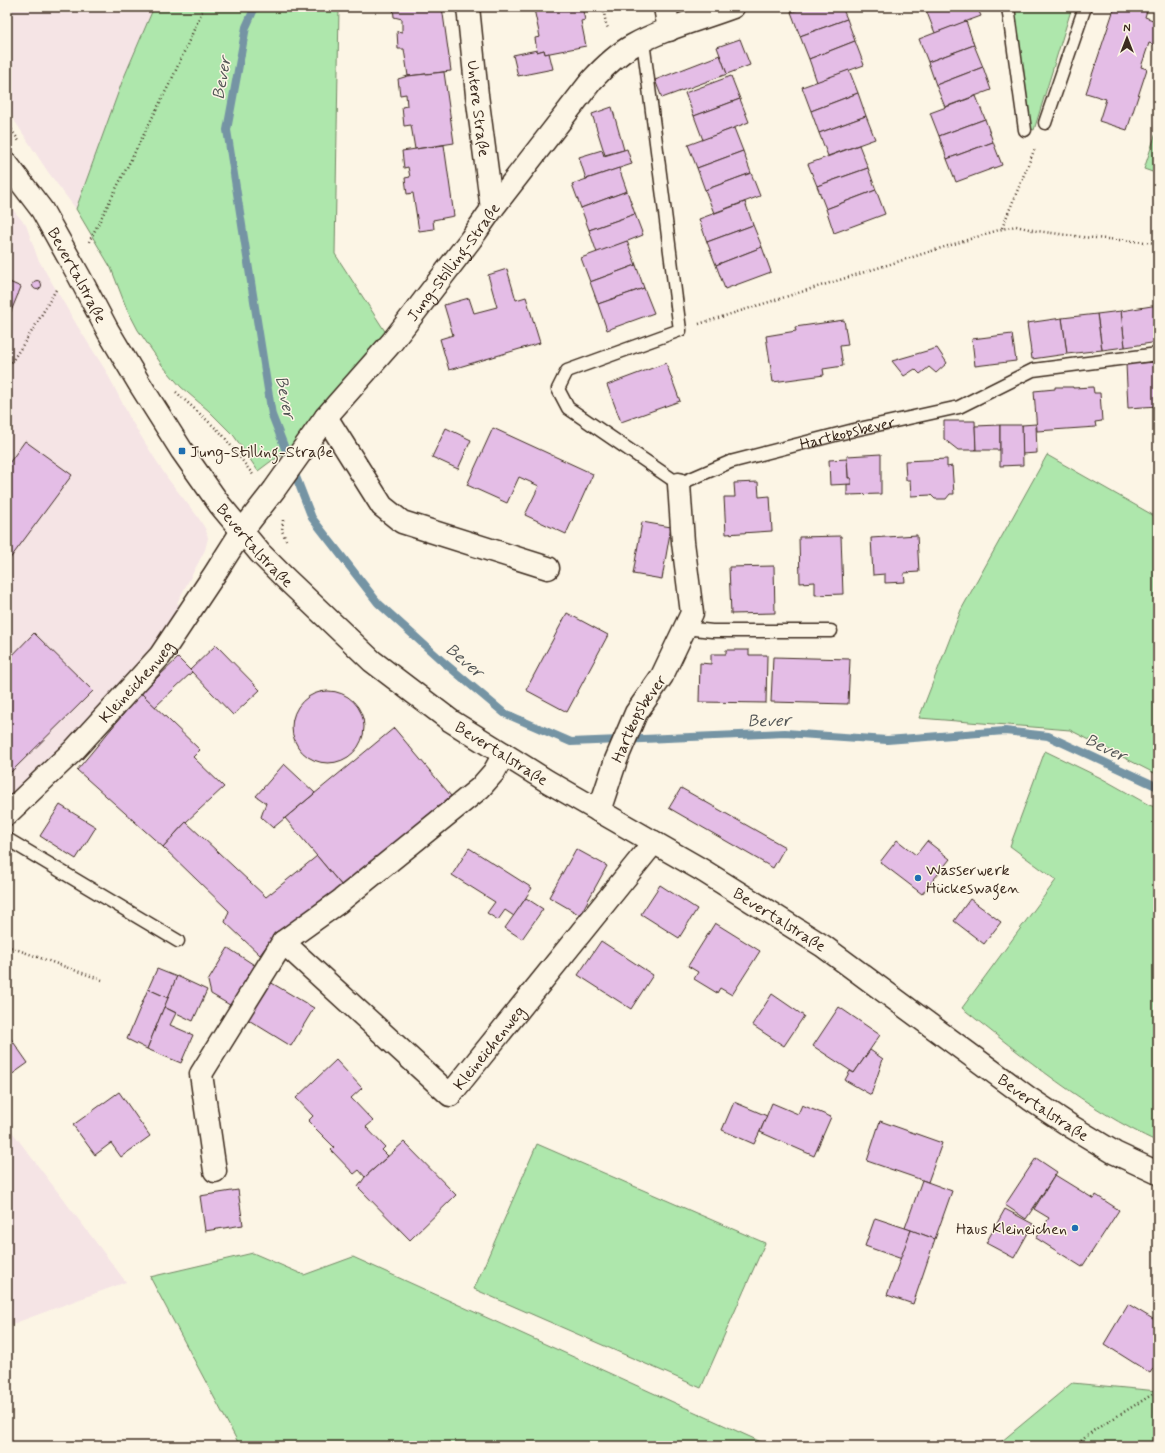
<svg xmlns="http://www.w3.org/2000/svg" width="1165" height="1453" font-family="Mynerve,sans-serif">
<rect width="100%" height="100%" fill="#fcf5e5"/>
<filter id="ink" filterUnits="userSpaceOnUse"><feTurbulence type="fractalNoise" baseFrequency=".025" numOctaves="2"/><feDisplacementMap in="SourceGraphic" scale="8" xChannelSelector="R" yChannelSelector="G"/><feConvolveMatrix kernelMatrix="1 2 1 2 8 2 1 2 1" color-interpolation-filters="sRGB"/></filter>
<g filter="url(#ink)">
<!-- built -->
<g fill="#f5e4e5">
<polygon points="7,7 154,7 122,82 76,209 48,172 14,120 7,104"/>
<polygon points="7,203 26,225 38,259 78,327 106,371 131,420 152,454 168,479 198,517 206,530 208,538 205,550 177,603 192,610 7,814"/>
<polygon points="7,1125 126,1282 7,1326"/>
</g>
<!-- green -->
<g fill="#aee7ac" stroke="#748865">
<polygon points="154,7 339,7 335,254 392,342 310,439 270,462 258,471 234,436 209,411 181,387 162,365 138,330 126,307 111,268 76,209 122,82"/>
<polygon points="1014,7 1072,7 1034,130 1029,128"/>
<polygon points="1158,127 1158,174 1144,169"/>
<polygon points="1047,455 1158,518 1158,775 1070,730 919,718 961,610"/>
<path d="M1045 751 1101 778 1149 805 1158 808V1142C1086 1109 1024 1057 962 1008L1056 880 1010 846Z"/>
<polygon points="537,1144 765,1243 701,1388 474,1289"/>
<polygon points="253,1253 304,1275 353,1257 770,1446 240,1446 150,1277"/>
<polygon points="1072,1383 1158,1391 1158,1446 996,1446"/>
</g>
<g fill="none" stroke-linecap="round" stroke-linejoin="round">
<!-- stream -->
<polyline stroke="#7594a4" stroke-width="8" points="255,7 246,27 227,130 272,415 312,518 378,603 441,660 504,713 571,742 785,733 887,740 1005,731 1048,736 1158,787"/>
</g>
<!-- building -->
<g fill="#e4bde6" stroke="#3b2a1e">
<polygon points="393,7 442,7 451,71 408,76 404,49 398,49 397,31 402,32 402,19 394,17"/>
<polygon points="527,7 582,7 585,20 581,21 586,46 545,54 544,50 537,52 535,38 540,37 534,9 528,10"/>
<polygon points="805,7 842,7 847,19 800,36 791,12"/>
<polygon points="934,7 977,7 981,16 935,33 926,10"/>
<polygon points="1117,7 1148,7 1145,17 1158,22 1158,46 1149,43 1141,67 1147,69 1127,130 1099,121 1106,99 1086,93 1114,9 1116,10"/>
<polygon points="847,19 855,41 809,59 800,36"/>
<polygon points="966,21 974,45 928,62 919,39"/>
<polygon points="740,39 750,65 727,74 717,47"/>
<polygon points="855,41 864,65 817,82 809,59"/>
<polygon points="974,45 983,67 936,85 928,62"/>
<polygon points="537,50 537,52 544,50 545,54 549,53 553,69 518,76 513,55"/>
<polygon points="720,55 727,74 662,98 655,80"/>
<polygon points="983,67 991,90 945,107 936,85"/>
<polygon points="849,70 858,93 811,111 802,87"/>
<polygon points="444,72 454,143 415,149 411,125 404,126 402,107 407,106 406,94 400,95 398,79 408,76"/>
<polygon points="731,76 740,99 694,116 685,93"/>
<polygon points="858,93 866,116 819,133 811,111"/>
<polygon points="976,96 985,119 939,136 930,113"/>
<polygon points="740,99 749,122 703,140 694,116"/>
<polygon points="612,107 624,150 605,155 592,114"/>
<polygon points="866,116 875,139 828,156 819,133"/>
<polygon points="985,119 993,142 947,159 939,136"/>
<polygon points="734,128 743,151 697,168 688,145"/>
<polygon points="993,142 1002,165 956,182 947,159"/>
<polygon points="444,145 454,216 433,220 434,229 419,231 413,193 407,194 405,178 410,177 408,167 404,168 402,151"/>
<polygon points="859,145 868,168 817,186 808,164"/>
<polygon points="627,149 632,164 586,179 579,157 602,150 604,156"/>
<polygon points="743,151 751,173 705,190 697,168"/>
<polygon points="619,168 627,191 581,208 572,184"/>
<polygon points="868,168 876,190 826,209 817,186"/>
<polygon points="751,173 760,196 714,213 705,190"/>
<polygon points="876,190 885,214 834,233 826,209"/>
<polygon points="627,191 635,214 589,230 581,208"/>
<polygon points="745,202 753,225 707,242 699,219"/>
<polygon points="635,214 643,235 597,253 589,230"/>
<polygon points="753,225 762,247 716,265 707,242"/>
<polygon points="627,241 636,265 590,282 581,258"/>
<polygon points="762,247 771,272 725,289 716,265"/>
<polygon points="636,265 644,288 598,304 590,282"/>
<polygon points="507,269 516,300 526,297 540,343 449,370 440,339 453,335 444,305 469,298 474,313 497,307 488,275"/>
<circle cx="37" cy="285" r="4.5"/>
<polygon points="7,281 21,287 7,321"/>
<polygon points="644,288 654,313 607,330 598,304"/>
<polygon points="1158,305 1158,342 1125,347 1121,311"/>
<polygon points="1121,311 1125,347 1102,350 1097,314"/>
<polygon points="1097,314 1102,350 1067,354 1062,318"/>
<polygon points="1062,318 1067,354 1032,359 1027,323"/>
<polygon points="844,320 848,345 840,346 843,366 823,369 824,375 773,382 766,336 796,331 795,327"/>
<polygon points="1012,334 1016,361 975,366 972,339"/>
<polygon points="937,348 947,363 936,373 929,367 920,374 915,369 904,376 892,361"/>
<polygon points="1158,362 1158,406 1128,408 1126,364"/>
<polygon points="666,363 680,401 621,422 607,385"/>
<polygon points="1055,387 1073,387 1073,388 1093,387 1094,393 1100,393 1102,421 1095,422 1096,427 1037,431 1034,391 1055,389"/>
<polygon points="944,421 975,421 976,450 958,450 944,439"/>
<polygon points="1036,424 1037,453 1022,454 1022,425"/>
<polygon points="1000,425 1000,450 976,450 975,426"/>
<polygon points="1000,425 1022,425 1023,465 1000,466"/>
<polygon points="446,428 471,440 458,469 432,457"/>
<polygon points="493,428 593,474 566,534 525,515 539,486 519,477 507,503 467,485"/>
<polygon points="25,441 72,475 9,560 7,558 7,466"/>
<polygon points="881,454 881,494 847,495 847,484 851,484 851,478 848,478 847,456"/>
<polygon points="847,459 848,478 851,478 851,484 830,485 829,460"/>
<polygon points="947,459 947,467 952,466 954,494 950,494 946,499 935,499 931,495 911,496 910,480 906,480 905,461"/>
<polygon points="758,482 759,497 770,496 772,531 726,534 724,497 735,497 734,483"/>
<polygon points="642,522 671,527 662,579 633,574"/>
<polygon points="917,535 919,572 904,573 905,582 885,583 885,574 873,575 871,538"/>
<polygon points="841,536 843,594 815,595 815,582 800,583 799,537"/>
<polygon points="774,566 775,613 731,614 729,567"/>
<polygon points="567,613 608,635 567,712 526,690"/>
<polygon points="34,633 93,691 7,776 7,661"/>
<polygon points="216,645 260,690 233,715 190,670"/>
<polygon points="726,650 749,650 749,655 767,655 766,703 699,702 700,663 711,664 711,654 726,654"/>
<polygon points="773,657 850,659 848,704 771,702"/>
<polygon points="178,658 192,672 155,707 141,693"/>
<circle cx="328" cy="727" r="36"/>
<polygon points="141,693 200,750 193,757 224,787 186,822 163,847 77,770"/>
<polygon points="394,728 451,796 342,886 285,818"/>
<polygon points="284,764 315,793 273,828 261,817 266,803 256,796"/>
<polygon points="681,788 785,847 773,868 669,808"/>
<polygon points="60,805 96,827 76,859 40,836"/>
<polygon points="186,822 266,897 317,856 342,886 268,944 260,955 225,922 229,911 163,847"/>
<polygon points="897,840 916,855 927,841 950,859 922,894 880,862"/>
<polygon points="469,848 532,888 514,916 505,910 498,920 487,913 495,902 452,875"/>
<polygon points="576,849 607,866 580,915 549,897"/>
<polygon points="660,885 697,909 679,938 641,914"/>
<polygon points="526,898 543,909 522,939 505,928"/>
<polygon points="970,899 1001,922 984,944 954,921"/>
<polygon points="715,923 760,951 732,995 720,988 717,993 694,979 698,972 688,966"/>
<polygon points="601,941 653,975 631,1009 578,975"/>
<polygon points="228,948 259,968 235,1008 211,994 208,981"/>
<polygon points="157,969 177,977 168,998 148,989"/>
<polygon points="177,976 207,990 193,1021 164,1007"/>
<polygon points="270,982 314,1008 291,1046 247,1019"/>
<polygon points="148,989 168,998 147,1049 127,1039"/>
<polygon points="772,994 804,1016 784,1046 752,1025"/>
<polygon points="164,1007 176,1013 170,1025 193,1035 181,1063 147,1049"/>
<polygon points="839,1007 880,1035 854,1073 813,1046"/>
<polygon points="7,1033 28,1063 7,1078"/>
<polygon points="870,1050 883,1059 871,1095 845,1080 850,1071 854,1073"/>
<polygon points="336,1060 362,1088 351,1098 373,1121 366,1127 385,1147 382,1150 388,1156 365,1177 359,1170 354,1174 331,1150 334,1147 308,1121 313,1116 296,1098"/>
<polygon points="119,1092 150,1136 121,1157 111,1143 95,1155 73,1125"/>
<polygon points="734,1102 767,1116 754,1144 722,1130"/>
<polygon points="772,1103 798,1114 802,1105 831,1117 814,1156 760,1132"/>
<polygon points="880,1121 942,1143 928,1182 867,1161"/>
<polygon points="404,1142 456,1195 410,1240 358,1187 365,1177"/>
<polygon points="1036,1158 1057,1172 1026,1219 1005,1205"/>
<polygon points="1055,1175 1094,1199 1096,1195 1119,1210 1082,1267 1036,1238 1049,1218 1034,1209"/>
<polygon points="922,1180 952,1191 935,1239 905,1228"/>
<polygon points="238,1190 243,1225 205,1231 200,1196"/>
<polygon points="1005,1209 1033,1224 1014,1258 986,1243"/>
<polygon points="875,1218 911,1230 902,1259 865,1246"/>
<polygon points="911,1230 935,1239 913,1304 887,1295"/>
<polygon points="1128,1304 1158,1322 1158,1361 1150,1373 1104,1344"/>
</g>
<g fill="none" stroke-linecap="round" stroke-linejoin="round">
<!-- lane casing -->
<g stroke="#3b2a1e" stroke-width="15">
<g id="lane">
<polyline points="1008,7 1025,130"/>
<path id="s1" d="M643 41 680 330 567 371 558 389 568 408 679 484 730 462 854 430 959 407 1033 370 1158 354"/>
<polyline points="1045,123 1085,7"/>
<polyline points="685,628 712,631 831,631"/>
<polyline points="7,839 178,941"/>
</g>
</g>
<!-- street casing -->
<g stroke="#3b2a1e" stroke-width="25">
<g id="street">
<path id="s2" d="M468 7 477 95 492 209"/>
<polyline points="665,7 669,30"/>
<polyline points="326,417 382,506 402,522 548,568"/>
<path id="s3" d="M599 811 616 760 636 713 662 676 692 613 683 542 679 484"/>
<path id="s4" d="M7 814 74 750 160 656 214 575 242 531 274 490 326 417 392 342 471 239 492 209 592 80C604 67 616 55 632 46 662 29 701 19 733 7"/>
<polyline points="283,942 339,902 480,788 494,772 504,754"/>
<path id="s5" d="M215 1171 201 1074 283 942 450 1095 654 842"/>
</g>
</g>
<!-- secondary casing -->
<g stroke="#3b2a1e" stroke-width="25">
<g id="secondary">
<path id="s6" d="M7 164 42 210 79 276 108 331 139 383 182 451 220 505 260 553 284 577 372 661 451 721 547 781 702 870 823 946 1030 1099 1072 1127 1115 1153 1158 1173"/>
</g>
</g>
<!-- path -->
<g stroke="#3b2a1e" stroke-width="2.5" stroke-dasharray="1 3" stroke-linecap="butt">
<polyline points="603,7 606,24 609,30"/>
<polyline points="7,123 19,141"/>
<polyline points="1002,228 1035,148"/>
<polyline points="89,242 172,79 204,7"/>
<polyline points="699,324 1002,229 1016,226 1037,231 1082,237 1158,243"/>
<polyline points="7,369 34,328 57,288"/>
<polyline points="176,392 222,434 254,476"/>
<polyline points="283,520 282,531 287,542"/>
<polyline points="7,946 102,980"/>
<polyline points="1075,1446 1093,1431 1158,1391"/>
</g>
<!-- lane -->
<use href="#lane" stroke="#fcf5e5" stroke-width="12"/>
<!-- street -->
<use href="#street" stroke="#fcf5e5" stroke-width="22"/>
<!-- secondary -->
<use href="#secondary" stroke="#fcf5e5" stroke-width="22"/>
</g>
</g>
<!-- markers -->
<g fill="#1f6fb2" stroke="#fcf5e5" stroke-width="1.5">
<rect x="178" y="447" width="8" height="8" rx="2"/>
<circle cx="918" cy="878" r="4"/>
<circle cx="1075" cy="1228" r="4"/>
</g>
<g text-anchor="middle" stroke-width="3" stroke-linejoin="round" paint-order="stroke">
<!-- street labels -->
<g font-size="16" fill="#3b2a1e" stroke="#fcf5e5">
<text dy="6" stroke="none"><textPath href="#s2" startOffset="102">Untere Straße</textPath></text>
<text dy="6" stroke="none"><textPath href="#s4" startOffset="712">Jung-Stilling-Straße</textPath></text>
<text dy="6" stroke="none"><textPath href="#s6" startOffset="132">Bevertalstraße</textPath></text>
<text dy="6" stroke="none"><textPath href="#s1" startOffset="764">Hartkopsbever</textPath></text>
<text dy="6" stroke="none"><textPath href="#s6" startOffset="456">Bevertalstraße</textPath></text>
<text dy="6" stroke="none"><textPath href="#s4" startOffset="185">Kleineichenweg</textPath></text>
<text dy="6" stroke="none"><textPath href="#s3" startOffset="101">Hartkopsbever</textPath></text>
<text dy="6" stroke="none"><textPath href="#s6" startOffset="780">Bevertalstraße</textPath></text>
<text dy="6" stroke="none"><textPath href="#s6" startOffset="1104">Bevertalstraße</textPath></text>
<text dy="6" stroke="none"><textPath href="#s5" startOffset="541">Kleineichenweg</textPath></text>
<text dy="6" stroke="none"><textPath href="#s6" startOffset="1428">Bevertalstraße</textPath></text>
</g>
<!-- poi labels -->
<g font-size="16" fill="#3b2a1e" stroke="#fcf5e5" text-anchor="start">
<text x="190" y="457">Jung-Stilling-Straße</text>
<text x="926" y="875">Wasserwerk<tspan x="926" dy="18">Hückeswagen</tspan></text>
<text x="1067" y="1234" text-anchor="end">Haus Kleineichen</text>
</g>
<!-- water labels -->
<g font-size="17" font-style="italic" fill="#535656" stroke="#fcf5e5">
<text transform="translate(221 78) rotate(-80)" y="6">Bever</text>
<text transform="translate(286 397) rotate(78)" y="6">Bever</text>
<text transform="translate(465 660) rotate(40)" y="6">Bever</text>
<text transform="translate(769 720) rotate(-1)" y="6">Bever</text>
<text transform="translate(1106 747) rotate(25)" y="6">Bever</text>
</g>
</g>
<!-- margin -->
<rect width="1165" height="1453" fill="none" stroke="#fcf5e5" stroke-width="24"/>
<rect x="12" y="12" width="1141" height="1429" fill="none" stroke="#3b2a1e" stroke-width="1.5" filter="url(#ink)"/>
<!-- north arrow -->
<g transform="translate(1127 38)" stroke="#fcf5e5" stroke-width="3" paint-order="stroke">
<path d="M0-3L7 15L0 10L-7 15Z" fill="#3b2a1e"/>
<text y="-6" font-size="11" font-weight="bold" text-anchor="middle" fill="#3b2a1e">N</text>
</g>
</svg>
